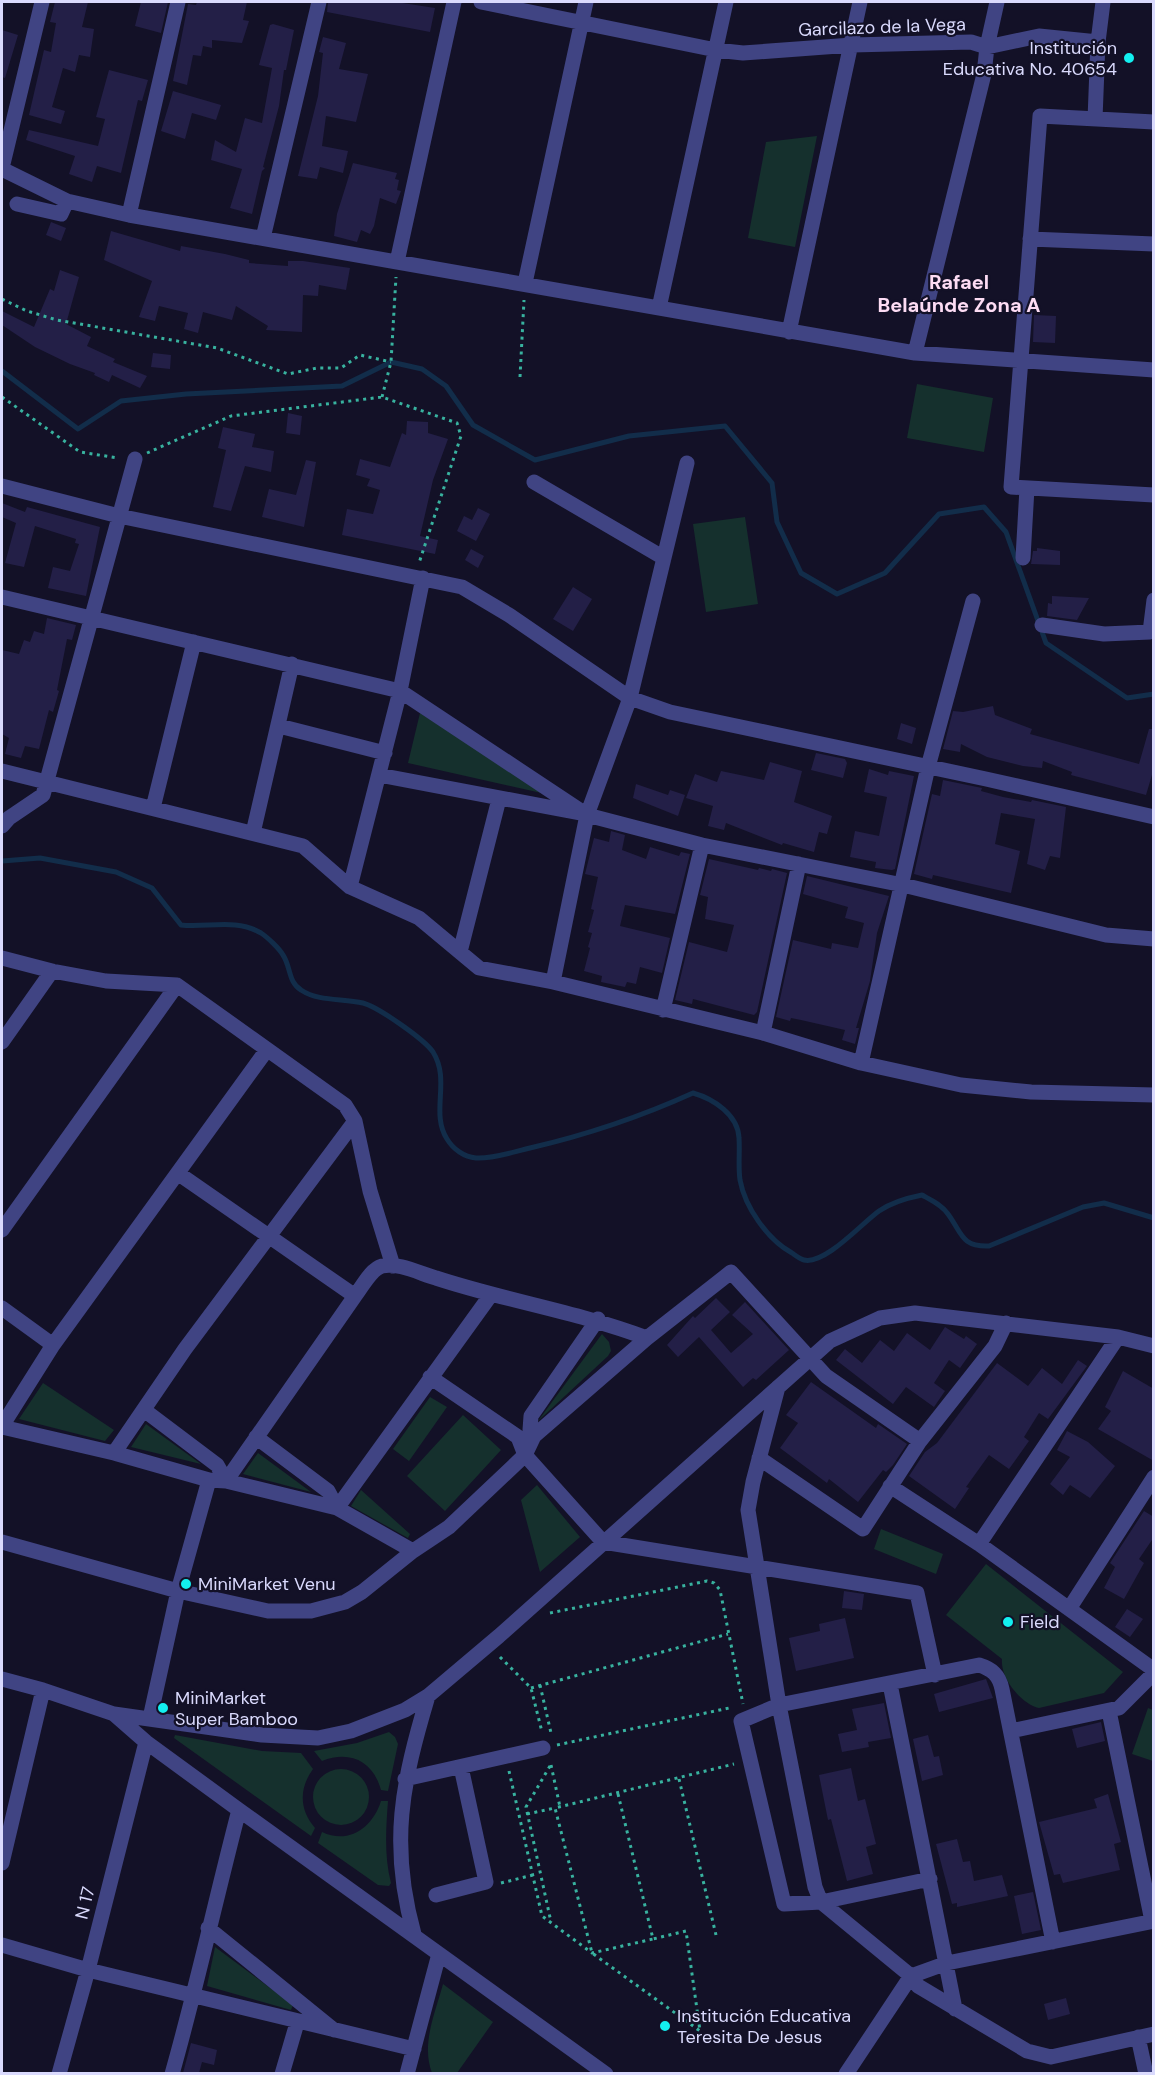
<svg xmlns="http://www.w3.org/2000/svg" width="1155" height="2075" viewBox="0 0 1155 2075" font-family="'DM Sans',sans-serif">
<style>
.green{fill:#15302d}
.lines{fill:none;stroke-linecap:round;stroke-linejoin:round}
.stream{stroke:#122d4a;stroke-width:5}
.building{fill:#231f47}
.path{stroke:#38b29f;stroke-width:3;stroke-dasharray:3 4.5;stroke-linecap:butt}
.minor{stroke:#404483;stroke-width:15}
.poi-dot{fill:#13eff0;stroke:#131127;stroke-width:2}
.labels{text-anchor:middle;stroke-width:4.5;stroke-linejoin:round;paint-order:stroke}
.street-label{font-size:18px;fill:#dadafd;stroke:#131127}
.poi-label{font-size:18px;fill:#dadafd;stroke:#131127;text-anchor:start}
.neighbourhood-label{font-size:20px;font-weight:bold;fill:#fddcf4;stroke:#131127}
</style>
<rect width="100%" height="100%" fill="#131127"/>
<path class="green" d="M817,136L795,247L748,238L766,142Z
M917,384L993,398L984,452L907,438Z
M745,517L758,604L706,612L693,524Z
M420,713L546,794L408,763Z
M602,1334L609,1342L611,1351L608,1356L538,1421Z
M43,1383L114,1430L105,1441L19,1419Z
M430,1397L447,1407L409,1461L393,1449Z
M463,1415L501,1450L445,1511L407,1476Z
M146,1424L201,1464L131,1447Z
M258,1453L311,1492L243,1474Z
M537,1485L580,1537L540,1572L521,1500Z
M361,1490L410,1534L408,1538L351,1506Z
M881,1529L943,1554L936,1574L874,1549Z
M986,1564L1123,1672L1104,1693L1039,1708C1021,1704 1000,1678 1002,1659L946,1615Z
M1148,1708L1153,1710V1761L1132,1754Z
M389,1732L395,1737L398,1744L388,1791L381,1790C373,1761 350,1750 322,1761L314,1751L357,1743Z
M175,1735L262,1751L301,1753L313,1769C299,1788 299,1810 315,1828L311,1836L174,1738Z
M313 1797a28 28 0 1 1 56 0a28 28 0 1 1-56 0Z
M381,1801H388C386,1828 384,1856 391,1883L389,1886L378,1885L318,1843L322,1832C349,1845 373,1827 381,1801Z
M215,1947L293,2005L291,2010L207,1986Z
M443,1984L493,2022L457,2073H432C421,2044 435,2014 443,1984Z"/>
<g class="lines">
<path class="stream" d="M2,371L78,429L121,401L186,394L342,386L391,362L422,369L446,386L473,425L535,460L629,436L725,426L772,483L777,522L801,573L837,594L885,573L939,514L984,507L1006,532L1046,643L1127,698L1154,694
M2,861L40,858L116,872L152,888L181,925C207,928 236,918 261,933C267,937 279,948 283,955C291,967 288,982 301,990C319,1002 343,998 363,1003C378,1007 424,1039 433,1052C451,1081 430,1112 447,1139C453,1149 464,1157 476,1158C493,1159 513,1152 530,1148C586,1135 640,1117 693,1093C714,1099 738,1115 739,1138C740,1152 738,1166 740,1180C745,1207 767,1239 792,1253C795,1255 800,1259 804,1260C825,1265 862,1223 879,1211C892,1202 907,1198 922,1195C931,1200 942,1205 948,1214C962,1233 961,1247 989,1246L1083,1207L1104,1203L1154,1218"/>
</g>
<path class="building" d="M55,2H88L82,27L94,29L90,57L79,55L75,72L63,68L52,107L65,111L61,124L29,115L44,50L51,52L56,23L50,22Z
M141,2H168L161,33L135,26Z
M197,2H247L243,20L249,21L242,43L212,40V48L203,46L201,56L193,55L187,85L173,81L188,4L196,5Z
M328,2H396L435,8L430,32L327,12Z
M273,24L294,30L286,70H284L279,106L263,167L265,168L262,171L252,214L230,208L242,169L211,160L215,140L236,152L245,118L262,123L272,68L259,65L270,25Z
M2,30L18,35L5,78L2,77Z
M323,37L346,43L339,69L368,74L356,122L326,116L322,146L348,151L343,173L320,167L317,179L298,176L318,96L323,53L319,52Z
M109,70L148,80L142,101L138,100L121,173L97,166L92,182L69,174L75,156L26,140L29,130L98,146L105,119L96,117Z
M173,91L221,105L216,120L192,113L185,139L161,131Z
M353,163L397,173L395,179L399,180L397,190L401,191L396,204L380,198L374,226L370,234L361,230L357,242L334,236L337,214Z
M51,222L66,228L61,241L46,235Z
M111,231L180,251L181,246L225,254L249,260V263L288,266V261H303L350,268L346,290L319,285L318,296L303,295L302,332L266,330L268,326L236,306L232,320L203,312L198,333L184,329L188,313L159,306L155,321L139,317L152,281L104,260Z
M60,270L79,277L66,324L91,337L87,346L115,359L113,362L147,376L140,388L112,375L109,382L94,375L95,373L70,364L35,347L2,325V311L34,327L50,289L54,291Z
M1034,315L1056,316L1055,343L1033,342Z
M153,353L171,355L170,369L151,367Z
M288,413L302,416L300,435L286,433Z
M407,421L428,422V433L448,439L433,480L420,536L438,540L435,554L342,535L347,509L373,514L380,490L367,486L370,479L356,475L360,459L390,467L402,433L406,435Z
M223,427L255,434L252,447L274,451L271,472L245,466L231,511L213,507L226,450L218,448Z
M306,460L316,462L304,527L262,517L269,489L296,495Z
M2,503L25,512L27,507L100,527L86,596L48,588L53,567L70,571L79,544L75,543L76,539L35,526L24,567L5,563L16,523L2,517Z
M478,508L490,514L476,541L457,531L464,516L472,520Z
M1037,548L1060,551V565L1031,564L1033,551H1037Z
M471,549L484,556L478,568L465,560Z
M573,587L592,599L573,631L553,619Z
M1052,596L1089,598L1077,620L1047,616L1048,603L1052,604Z
M47,618L76,625L72,640L67,639L57,690L59,691L53,712L49,710L39,749L25,746L21,758L5,754L9,738L2,734V650L19,654L24,640L30,642L34,631L44,634Z
M993,706L995,715L1032,729L1030,734L1139,764L1149,729H1154V768L1146,795L1071,775L1072,772L1043,761L1042,768L1023,766L987,757L961,744L960,752L943,749L953,711L963,712Z
M901,723L916,728L912,744L897,739Z
M816,753L845,759L847,763L843,778L811,770Z
M770,762L802,771L794,802L832,816L827,834L819,832L814,852L783,843L782,845L726,823L724,830L708,826L713,806L686,798L695,774L717,782L721,771L764,780Z
M869,769L888,775L889,771L914,776L895,869L892,870L875,868L876,862L850,857L855,831L879,836L887,797L864,792Z
M943,780L982,788L981,791L1003,797L1031,802L1032,800L1066,807L1060,858L1050,856L1045,870L1027,864L1035,819L1001,813L995,844L1020,851L1011,893L933,875L932,879L914,874L932,794L940,796Z
M636,784L668,795L670,790L685,795L678,816L633,798Z
M611,831L625,835L622,850L646,859L650,847L679,856L681,852L690,854L675,914L625,905L620,926L670,938L662,973L640,967L636,984L627,982L625,987L601,982L602,976L584,971L590,948L588,947L592,933L588,932L594,910L591,909L598,877L585,874L594,838L609,842Z
M709,859L758,870L759,868L771,871L772,869L787,873L757,1012L754,1015L693,999L692,1004L675,1000L689,942L727,952L734,925L705,919L708,897L700,895Z
M807,876L889,896L877,933L870,981L856,1028H859L855,1044L842,1040L845,1030L801,1020L791,1018L790,1021L776,1017L793,940L831,949L832,943L858,948L864,923L845,918L848,907L803,894Z
M716,1298L730,1312L711,1330L731,1353L753,1334L732,1315L745,1302L789,1350L756,1380L753,1378L743,1387L699,1337L678,1357L667,1345L693,1316L695,1318Z
M945,1327L964,1339L966,1336L977,1344L960,1368L949,1360L934,1383L945,1391L934,1407L906,1387L893,1404L836,1360L845,1349L862,1363L880,1340L894,1351L907,1333L930,1350Z
M1078,1360L1087,1366L1048,1419L1039,1413L1024,1437L1029,1441L1009,1469L989,1455L966,1487L969,1488L955,1509L909,1476L925,1452L937,1443L997,1363L1028,1386L1042,1368L1062,1384Z
M1123,1371L1154,1389V1461L1098,1429L1111,1411L1105,1407Z
M811,1382L876,1428L878,1424L907,1444L893,1465L886,1472L883,1470L858,1502L829,1479L827,1483L780,1448L798,1423L786,1415Z
M1067,1431L1088,1442L1115,1466L1090,1498L1070,1485L1063,1495L1050,1484L1070,1457L1057,1450Z
M1144,1511L1154,1517V1537L1139,1559L1144,1563L1124,1599L1104,1588L1115,1567L1110,1563Z
M844,1591L864,1594L862,1610L842,1608Z
M1127,1609L1143,1619L1130,1637L1115,1627Z
M845,1618L854,1658L796,1671L789,1638L820,1631L819,1624Z
M986,1679L993,1698L939,1712L934,1694Z
M884,1703L891,1738L868,1742L869,1747L842,1752L838,1734L857,1730L852,1709Z
M1101,1722L1105,1741L1077,1748L1072,1729Z
M928,1735L934,1757L939,1756L943,1775L922,1781L913,1739Z
M851,1768L858,1801L865,1799L876,1844L866,1847L873,1874L847,1881L831,1819L828,1820L819,1775Z
M1108,1794L1121,1842L1114,1844L1120,1870L1063,1883L1060,1874L1054,1875L1039,1822L1097,1808L1094,1799Z
M957,1839L963,1862L970,1861L974,1881L1002,1875L1008,1896L957,1907V1903L952,1904L936,1844Z
M1033,1892L1041,1930L1022,1934L1014,1896Z
M1066,1998L1070,2014L1048,2020L1044,2004Z
M191,2043L217,2050L214,2065L202,2062L199,2073H183Z"/>
<g class="lines">
<path class="path" d="M2,299L27,311L57,320L217,348L288,374L317,368H341L360,355L391,362
M520,377L524,300
M2,397L80,452L118,458
M382,397L391,362L396,277
M147,453L231,416L382,397L457,423L461,436L419,563
M550,1613L707,1581L714,1583L720,1590L743,1704
M500,1657L531,1688L542,1732
M540,1685L551,1733
M531,1688L728,1634
M557,1745L729,1708
M551,1765L560,1807
M550,1766L526,1807L551,1922
M509,1771L542,1916L592,1953L653,1939
M679,1779L716,1935
M618,1794L653,1939L686,1931L700,2031L592,1953L555,1808L734,1764
M527,1814L555,1808
M501,1883L533,1875"/>
<path class="minor" d="M481,2L716,50L743,53L852,45L971,42L987,47L1039,36L1098,42
M1095,119L1098,42L1103,2
M1154,122L1040,116L1011,487L1154,495
M2,168L42,2
M2,169L67,201L129,215L915,353L1154,370
M17,204L61,214L67,201
M129,215L178,2
M263,238L319,2
M1030,239L1154,244
M397,262L454,2
M525,283L586,2
M659,308L726,2
M789,332L860,2
M915,353L984,74L987,47L997,2
M534,482L664,558
M2,486L119,516L462,587L509,615L630,698L670,712L986,779L1154,817
M1023,558L1027,488
M2,597L400,691L587,815L702,845L903,885L1106,935L1154,939
M1042,625L1104,634L1150,632L1154,600
M279,726L385,753
M2,771L303,846L350,887L419,918L479,968L553,982L763,1033L861,1063L961,1085L1031,1092L1154,1095
M379,775L580,813
M153,808L194,642
M2,826L9,818L43,795L135,459
M253,833L292,664
M350,887L400,691L423,578
M460,952L499,799
M2,958L52,971L106,981L177,985L345,1105L355,1121L370,1191L393,1266
M553,982L587,815L630,698L687,463
M663,1010L702,845
M763,1033L799,864
M2,1042L52,971
M861,1063L928,767L973,601
M179,1174L355,1296
M2,1230L177,985
M2,1308L53,1345
M430,1377L518,1437L525,1455L603,1542L917,1593L935,1675
M778,1387L753,1482L748,1510L779,1705L815,1887L821,1902L911,1976L918,1986L1027,2051L1051,2057L1154,2034
M144,1410L217,1465L226,1481L355,1296C362,1287 371,1269 382,1266C398,1262 421,1274 436,1278C506,1301 578,1312 647,1338
M2,1426L53,1345L266,1051
M2,1427L114,1453L209,1480L226,1481L337,1508L413,1551
M534,1436L530,1430L531,1416L598,1319
M256,1437L328,1491L337,1508L490,1296
M114,1453L185,1349L355,1121
M759,1458L863,1529L920,1441L995,1346L1006,1323
M890,1486L979,1544L1154,1670
M2,1542L178,1591L268,1611H311L345,1602L362,1592L413,1551L449,1527L525,1455L534,1436L647,1338L731,1272L826,1376L920,1441
M979,1544L1118,1337
M1069,1609L1154,1477
M2,1679L43,1690L114,1714L146,1742L239,1810L606,2074
M890,1684L955,2009
M1109,1711L1152,1921
M114,1714L262,1735L318,1738L351,1731L405,1710L428,1696L499,1636L830,1341L880,1318L915,1313L1118,1337L1154,1346
M150,1718L178,1591L209,1480
M1011,1731L1119,1708L1154,1673
M405,1779L543,1748
M2,1863L43,1690
M930,1879L821,1902L784,1904L741,1721L779,1705L979,1665C992,1669 999,1675 1002,1689L1053,1942
M436,1895L486,1882L461,1767
M208,1928L334,2030
M414,1934C389,1844 402,1783 428,1696
M2,1945L88,1970L414,2049
M1138,2037L1146,2074
M59,2074L88,1970L146,1742
M172,2074C197,1986 216,1898 239,1810
M282,2074L297,2023
M407,2074L439,1954
M846,2074L911,1976L947,1963L1154,1921"/>
</g>
<g class="poi-dot">
<circle cx="1129" cy="58" r="6"/>
<circle cx="186" cy="1584" r="6"/>
<circle cx="1008" cy="1622" r="6"/>
<circle cx="163" cy="1708" r="6"/>
<circle cx="665" cy="2026" r="6"/>
</g>
<g class="labels">
<g class="street-label">
<text transform="translate(882 27) rotate(-2)" y="6">Garcilazo de la Vega</text>
<text transform="translate(85 1903) rotate(-76)" y="6">N 17</text>
</g>
<g class="poi-label">
<text x="1117" y="54" text-anchor="end">Institución<tspan x="1117" dy="21">Educativa No. 40654</tspan></text>
<text x="198" y="1590">MiniMarket Venu</text>
<text x="1020" y="1628">Field</text>
<text x="175" y="1704">MiniMarket<tspan x="175" dy="21">Super Bamboo</tspan></text>
<text x="677" y="2022">Institución Educativa<tspan x="677" dy="21">Teresita De Jesus</tspan></text>
</g>
<g class="neighbourhood-label">
<text x="959" y="289">Rafael<tspan x="959" dy="23">Belaúnde Zona A</tspan></text>
</g>
</g>
<rect width="1155" height="2075" fill="none" stroke="#dadafd" stroke-width="6"/>
</svg>
